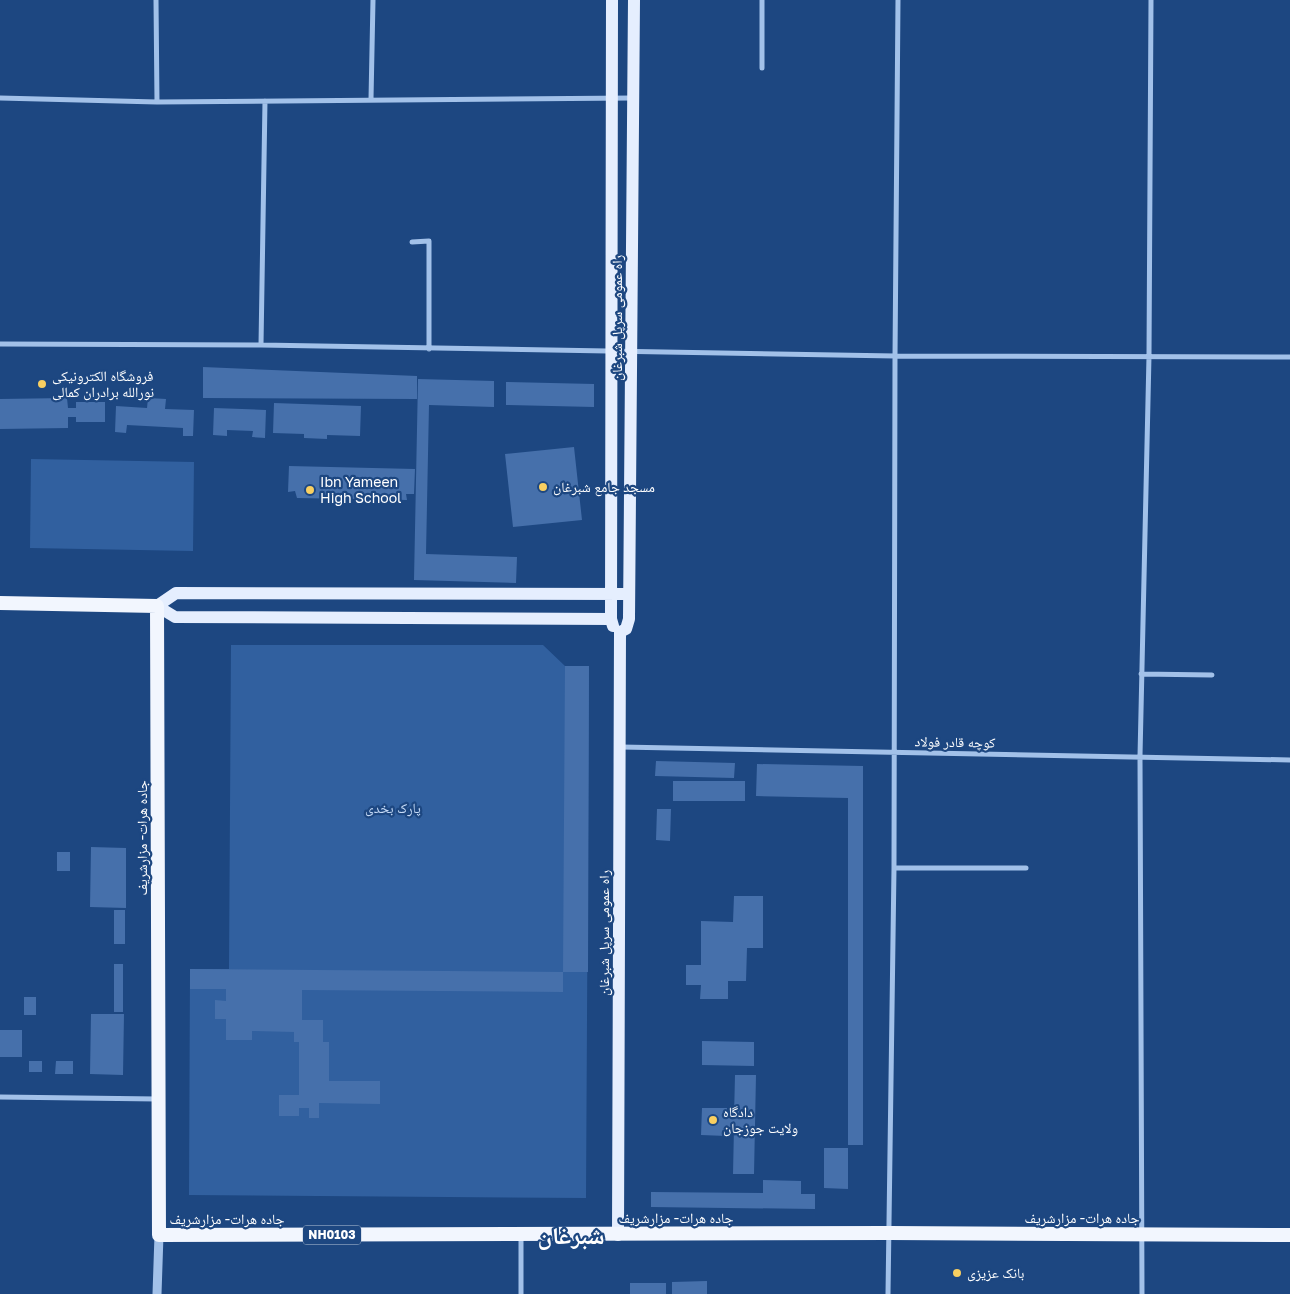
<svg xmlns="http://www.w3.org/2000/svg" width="1290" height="1294" viewBox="0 0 1290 1294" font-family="'Golos Text','Noto Naskh Arabic',sans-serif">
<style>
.green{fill:#31609f}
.building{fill:#4670ab}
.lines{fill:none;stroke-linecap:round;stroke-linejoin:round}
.minor{stroke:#a2c1e9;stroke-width:5}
.tertiary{stroke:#a2c1e9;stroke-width:9}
.primary{stroke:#e5eefe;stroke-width:12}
.trunk{stroke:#f2f6fe;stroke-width:14}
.poi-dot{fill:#f8cf61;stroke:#1d4781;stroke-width:2}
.labels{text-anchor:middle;stroke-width:4.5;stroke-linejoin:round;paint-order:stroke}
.shield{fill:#1d4781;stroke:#bbc8d9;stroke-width:1}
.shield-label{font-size:12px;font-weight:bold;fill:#fff}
.street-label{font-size:14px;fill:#fff;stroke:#1d4781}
.poi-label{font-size:14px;fill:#fff;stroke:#1d4781;text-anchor:start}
.park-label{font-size:14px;fill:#c6dbf7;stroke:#1d4781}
.town-label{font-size:24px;font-weight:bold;fill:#fff;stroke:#1d4781}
</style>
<rect width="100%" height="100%" fill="#1d4781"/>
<path class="green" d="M31,459L194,462L193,551L30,548Z
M231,645H543L565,666H589L586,1198L189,1195L190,969H229Z"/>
<path class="building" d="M203,367L417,376V399L203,398Z
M418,379L494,381V407L429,405L426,554L517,557L516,583L414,580Z
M506,382L594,384V407L506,405Z
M67,398L68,408H76V402H105V422H76V417H68V428L0,429V399Z
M148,398L166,399L165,409L194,410L193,436H183V428L127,425L126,433L115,432L116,406L147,408Z
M274,403L361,406L360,436L327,435V439L304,438V434L273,433Z
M214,408L266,410L265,438L252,437L253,431L227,430V436L213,435Z
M574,447L582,520L513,527L505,454Z
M289,466L415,469L414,494H406L407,500L297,498L295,491L288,492Z
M565,666H589L588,972H563Z
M656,761L735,763L734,778L655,776Z
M757,764L863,766V1145H848V798L756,796Z
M673,781H745V801H673Z
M657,809H671L670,841L656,840Z
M91,847L126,848V908L90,907Z
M57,852H70V871H57Z
M734,896H763V948H747L746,981H728V999H700L701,985H686V965H701V921L733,922Z
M114,910H125V944H114Z
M114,964H123V1012H114Z
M190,969L563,972V992L302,990V1020H323V1042H329V1081H380V1104L319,1103V1118H309V1108H299V1116H279V1095H299V1042H294V1032L252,1031V1040H226V1019H215V1000L226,1001V989H190Z
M24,997H36V1015H24Z
M91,1014H124L123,1075L90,1074Z
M0,1030H22V1057H0Z
M702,1041L754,1042V1066L702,1065Z
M29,1061H42V1072H29Z
M56,1061H73V1074H55Z
M735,1075H756L754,1174H733L734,1127H726V1136L701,1135L702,1108H727L726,1117H734Z
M824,1148H848V1189L824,1188Z
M763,1180L801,1181V1194H815V1209L651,1207V1192L763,1193Z
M707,1281V1294H672V1282Z
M630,1283H666V1294H630Z"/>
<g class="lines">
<path class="minor" d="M156,0L157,102
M762,0V68
M0,98L157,102L632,98
M371,99L373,0
M412,242L429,241V349
M0,344L261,345L895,356L1290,357
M261,345L265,101
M1141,674L1212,675
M621,747L1290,760
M894,868H1026
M0,1097L157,1099
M521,1294V1235
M888,1294L894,868L895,356L898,0
M1142,1294L1140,756L1149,356L1151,0"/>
<path class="tertiary" d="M157,1294L159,1235"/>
<path class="primary" d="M612,0L611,619L613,626
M611,619L175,617L157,606L176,593L629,594
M620,632L626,629L629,619L634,0
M618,1235L620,632"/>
<path class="trunk" d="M0,603L157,606L159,1235L889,1233L1290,1235"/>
</g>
<g class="poi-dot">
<circle cx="42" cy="384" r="5"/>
<circle cx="543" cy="487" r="5"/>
<circle cx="310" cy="490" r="5"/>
<circle cx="713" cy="1120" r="5"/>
<circle cx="957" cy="1273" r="5"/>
</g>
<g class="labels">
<rect class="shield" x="303" y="1225.5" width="58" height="19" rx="4"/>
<g class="shield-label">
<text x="332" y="1239">NH0103</text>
</g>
<g class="street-label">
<text transform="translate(617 318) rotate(-90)" y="5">راه عمومی سرپل شبرغان</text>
<text transform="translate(955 742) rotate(1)" y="5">کوچه قادر فولاد</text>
<text transform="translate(142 838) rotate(-90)" y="5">جاده هرات- مزارشریف</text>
<text transform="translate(604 933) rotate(-90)" y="5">راه عمومی سرپل شبرغان</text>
<text x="676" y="1223">جاده هرات- مزارشریف</text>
<text x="1082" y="1223">جاده هرات- مزارشریف</text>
<text x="227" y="1224">جاده هرات- مزارشریف</text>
</g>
<g class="poi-label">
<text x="52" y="381">فروشگاه الکترونیکی<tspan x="52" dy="16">نورالله برادران کمالی</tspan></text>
<text x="320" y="487">Ibn Yameen<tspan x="320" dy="16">High School</tspan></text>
<text x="553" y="492">مسجد جامع شبرغان</text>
<text x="723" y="1117">دادگاه<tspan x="723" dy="16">ولایت جوزجان</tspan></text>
<text x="967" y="1278">بانک عزیزی</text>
</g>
<g class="park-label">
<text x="393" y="813">پارک بخدی</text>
</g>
<g class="town-label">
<text x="571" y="1244">شبرغان</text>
</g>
</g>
</svg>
